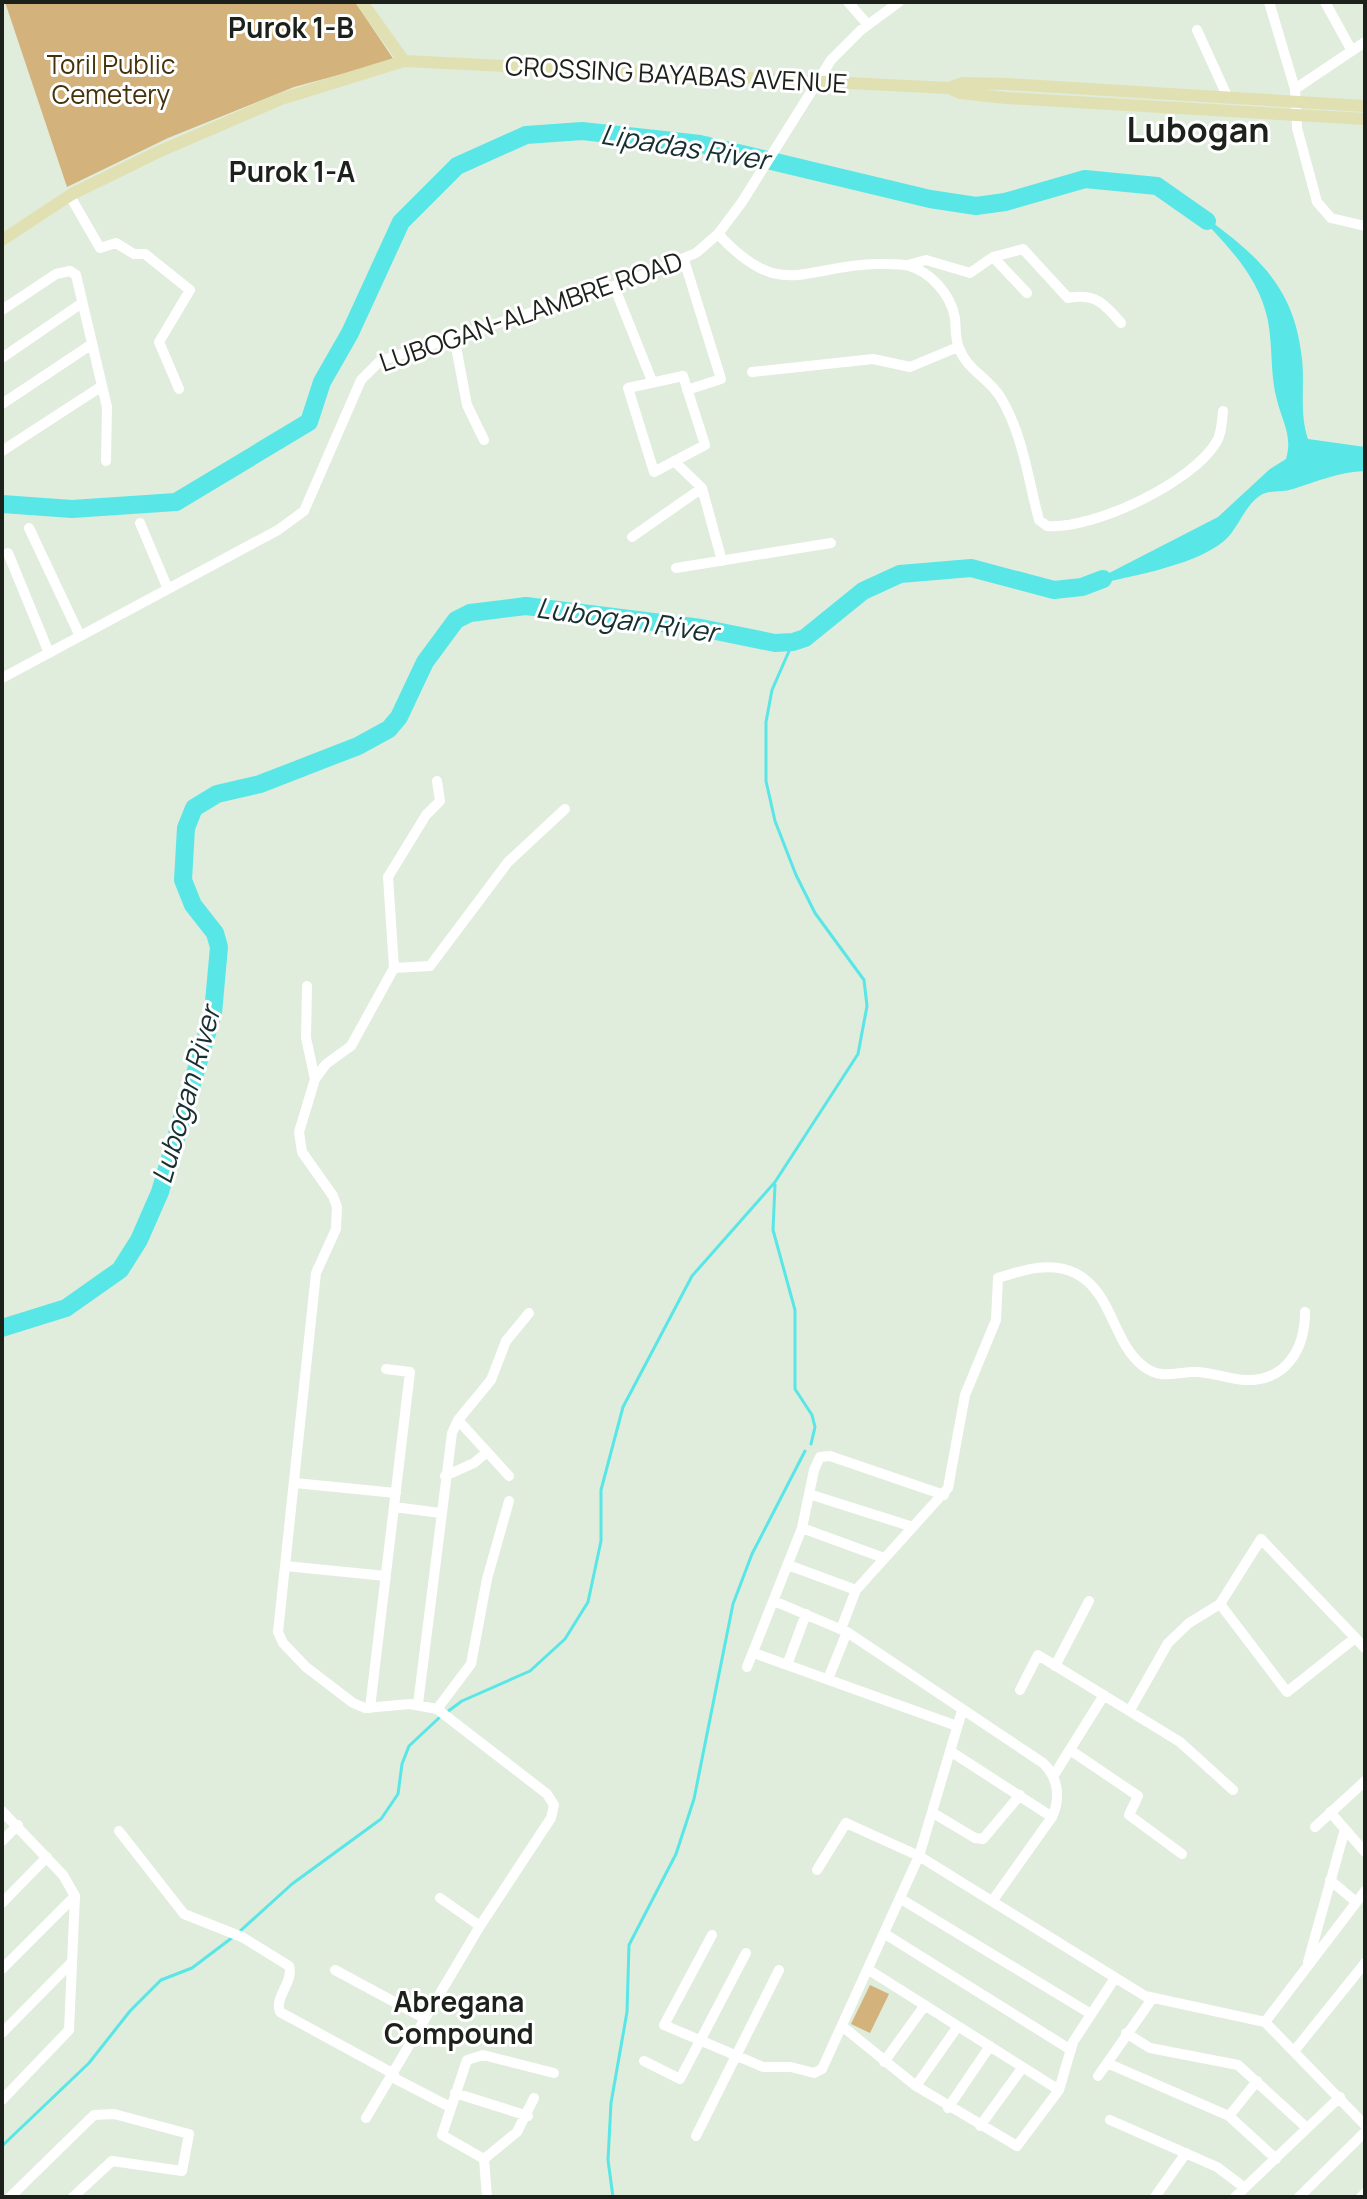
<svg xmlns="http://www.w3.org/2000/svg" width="1367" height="2199" viewBox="0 0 1367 2199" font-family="Manrope,sans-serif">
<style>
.green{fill:#d3b27b}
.water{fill:#58e6e6}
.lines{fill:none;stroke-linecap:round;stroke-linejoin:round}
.stream{stroke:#58e6e6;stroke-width:3}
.river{stroke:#58e6e6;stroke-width:18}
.minor{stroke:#fff;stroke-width:10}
.major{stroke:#e0e0b2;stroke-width:12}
.labels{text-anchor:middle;stroke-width:6;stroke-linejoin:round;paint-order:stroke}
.park-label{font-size:26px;fill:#45310a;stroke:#fff}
.street-label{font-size:26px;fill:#1d211b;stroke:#fff}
.neighbourhood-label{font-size:28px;font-weight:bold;fill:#1d211b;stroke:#fff}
.water-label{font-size:28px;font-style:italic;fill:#172f2f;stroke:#fff}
.district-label{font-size:34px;font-weight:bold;fill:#1d211b;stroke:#fff}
</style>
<rect width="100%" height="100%" fill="#e0ecdc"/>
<path class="green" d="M5,2H355L394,60L294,87L168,138L67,187Z
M870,1985L889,1994L870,2033L851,2024Z"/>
<path class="water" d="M1190,206C1250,250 1294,280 1302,359C1305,387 1299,412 1308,439L1365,447V471C1339,472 1318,481 1293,489C1281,493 1268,489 1258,497C1243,509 1238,529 1224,541C1193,567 1122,578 1082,587L1218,517L1270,469L1286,459C1293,436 1282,421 1277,400C1270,375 1273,347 1268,321C1258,272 1222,241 1190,206Z"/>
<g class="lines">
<path class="stream" d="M775,1185L773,1230L795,1310V1389L812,1415L815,1427L811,1444
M447,1712L462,1701L530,1671L565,1639L588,1602L601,1541V1490L623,1407L692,1276L775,1182L858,1054L867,1006L864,980L815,913L796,875L775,821L766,781V722L772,690L793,642
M239,1932L292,1884L381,1819L398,1794L402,1764L409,1746L440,1717
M2,2146L89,2063L130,2011L161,1980L192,1968L233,1937
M613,2197L608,2160L611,2103L627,2012L629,1945L676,1854L694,1799L733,1604L752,1554L805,1451"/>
<path class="river" d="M2,504L72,509L176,502L309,422L322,382L350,333L401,222L457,166L526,135L582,131L700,144L930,199L976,206L1005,202L1085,179L1157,186L1207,221
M2,1328L66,1308L120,1270L139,1240L160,1192L213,1013L219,947L215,933L193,905L183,880L186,828L194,808L217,794L260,784L358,746L389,729L399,717L425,662L456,620L470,613L526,606L701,628L775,643L793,642L805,638L863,591L900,574L971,568L1054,590L1082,587L1103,579"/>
<path class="minor" d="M848,2L868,25
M1269,2L1295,89L1297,128L1317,202L1331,218L1365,226
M1325,2L1352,51
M1197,30L1228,98
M1295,89L1365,42
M70,196L100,248L116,243L134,254H145L190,290L159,342L179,389
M718,234C782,303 803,265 878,264C888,264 899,263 909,266C931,272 951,295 955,318C956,328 955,339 959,348C967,370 990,379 1001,398C1023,435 1028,479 1039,520L1047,526C1093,530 1194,482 1217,441C1222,432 1222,421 1223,411
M993,257L1023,249L1068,298C1095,293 1104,303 1121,323
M684,260L721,379L687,390
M908,265L926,260L970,273L993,257L1027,293
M614,286L652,381
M2,310L56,274L70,271L76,275L107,407L106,461
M454,336L467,405L484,440
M2,358L82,303
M752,372L873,359L910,367L958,347
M683,376L705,445L654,472L628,388Z
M2,404L92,344
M2,451L102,386
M674,461L702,488L722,561
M140,523L168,589
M29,528L80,636
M632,537L702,488
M8,553L49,653
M676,568L831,543
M2,678L278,530L304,511L361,380L380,361L626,282L696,253L718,234L742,202L831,60L861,30L899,2
M394,968L430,966L508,862L565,809
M307,986L306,1038L315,1079
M458,1420L509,1476
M445,1476L474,1463L487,1452
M295,1483L396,1493
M812,1495L913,1527
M394,1507L441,1513
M802,1528L884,1558
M788,1565L856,1590
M285,1566L386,1576
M774,1601L847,1632L1043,1763C1058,1777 1061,1798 1052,1817L993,1900
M1220,1604L1287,1692L1355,1638
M841,1629L856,1590L948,1488L965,1395L996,1320L998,1278C1023,1270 1050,1261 1075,1273C1113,1292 1112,1342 1143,1366C1161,1380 1175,1372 1195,1372C1212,1372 1228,1379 1244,1380C1286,1382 1305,1349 1305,1312
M754,1653L957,1726
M787,1665L806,1614
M1055,1666L1089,1601
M747,1667L802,1528L814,1470L820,1457L830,1456L944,1495
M828,1679L847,1632
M1020,1690L1038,1655L1180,1742L1233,1790
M418,1704L452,1433L458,1420L491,1380L506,1341L529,1313
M370,1708L410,1372L386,1369
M437,1709L471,1664L487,1579L509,1501
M1130,1710L1168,1643L1189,1623L1220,1604L1261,1539L1365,1648
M1070,1750L1138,1796L1129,1815L1182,1854
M950,1751L1052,1817
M1054,1775L1104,1695
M2,1811L63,1875L75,1896L69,2030L2,2100
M1330,1812L1365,1852
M933,1813L975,1838L983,1839L1020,1795
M1315,1827L1365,1781
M119,1831L184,1914L242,1937L289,1966C294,1982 274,1997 280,2012L394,2074
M2,1841L18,1825
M817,1870L846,1823L919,1856L1145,1996L1265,2022L1365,2125
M1330,1880L1356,1902
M440,1898L480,1926
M901,1899L1091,2014
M2,1903L47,1857
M885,1934L1071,2050
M712,1935L664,2025L763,2067H791L814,2073L822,2069L919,1856L962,1711
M1308,1962L1345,1829
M2,1969L75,1896
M335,1970L424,2018
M869,1970L1059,2090
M1265,2022L1365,1891
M842,2026L916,2086L1017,2146L1059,2090L1073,2042L1115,1978
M2,2033L70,1964
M1126,2033L1150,2048L1238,2065L1307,2128
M1295,2050L1365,1963
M644,2061L680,2079L746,1953
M884,2062L925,2005
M1107,2063L1229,2116L1276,2159
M1098,2076L1152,1999
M392,2077L450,2107
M916,2086L958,2026
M455,2093L528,2116
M948,2108L990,2046
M1229,2116L1257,2081
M366,2118L480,1926L551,1818L554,1805L547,1794L437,1709L410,1704L365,1708L353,1703L306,1667L283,1643L278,1632L316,1273L336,1229L337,1207L333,1196L302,1152L299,1132L315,1079L326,1064L351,1046L394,968L388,877L426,815L440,801L437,781
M1110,2120L1217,2167L1245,2188
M980,2126L1023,2067
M696,2136L779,1970
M484,2159L442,2135L467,2060L483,2055L554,2073
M484,2159L517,2132L534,2098
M484,2159L487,2197
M10,2197L94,2115L114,2114L189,2134L182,2171L112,2161L73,2197
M1155,2197L1186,2153
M1235,2197L1340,2097
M1299,2197L1365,2132
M1361,2197L1365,2193"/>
<path class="major" d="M362,2L404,61
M949,88L960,93L1006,98L1365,119
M2,240L72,194L158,152L281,99L404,61L949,88L962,83L1007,84L1365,106"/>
</g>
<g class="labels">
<g class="park-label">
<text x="111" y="74">Toril Public<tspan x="111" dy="30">Cemetery</tspan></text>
</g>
<g class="street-label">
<text transform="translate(676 75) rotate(3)" y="9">CROSSING BAYABAS AVENUE</text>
<text transform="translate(531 312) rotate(-19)" y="9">LUBOGAN-ALAMBRE ROAD</text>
</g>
<g class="neighbourhood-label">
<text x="291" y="38">Purok 1-B</text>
<text x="292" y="182">Purok 1-A</text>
<text x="459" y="2012">Abregana<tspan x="459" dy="32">Compound</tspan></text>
</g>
<g class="water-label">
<text transform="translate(685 147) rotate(9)" y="10">Lipadas River</text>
<text transform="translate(627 620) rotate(8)" y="10">Lubogan River</text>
<text transform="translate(186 1095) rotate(-74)" y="10">Lubogan River</text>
</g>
<g class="district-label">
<text x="1198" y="142">Lubogan</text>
</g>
</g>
<rect width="1367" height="2199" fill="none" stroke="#1d211b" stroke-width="8"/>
</svg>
